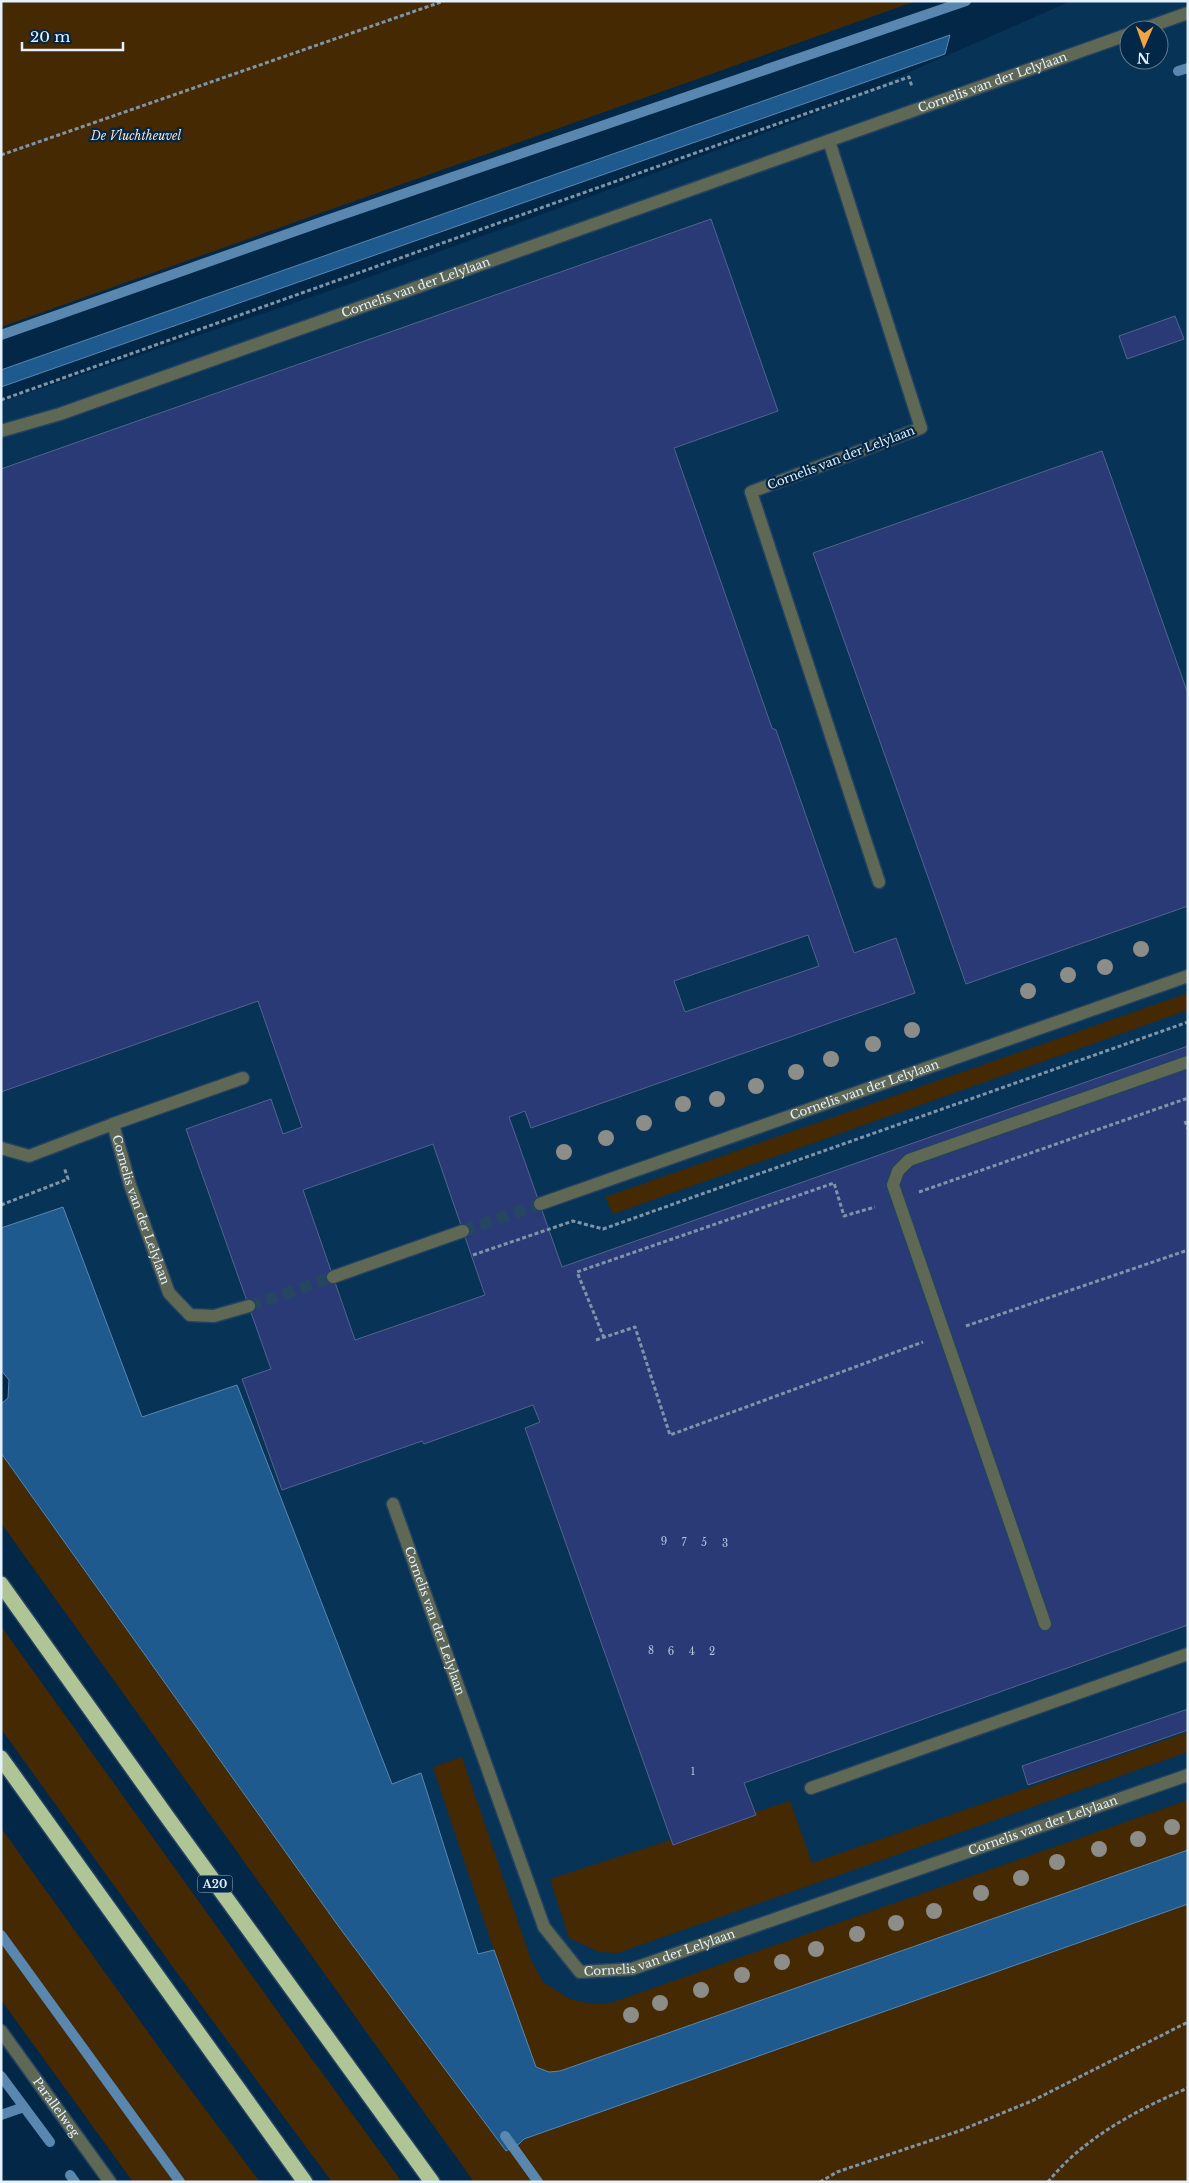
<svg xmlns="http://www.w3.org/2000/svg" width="1189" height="2183" viewBox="0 0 1189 2183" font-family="'Libre Baskerville',serif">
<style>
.built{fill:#073356;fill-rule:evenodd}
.green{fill:#452903}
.water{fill:#1e5a8e;stroke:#5a87af}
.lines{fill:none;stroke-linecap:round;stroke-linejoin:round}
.stream{stroke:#5a87af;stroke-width:10}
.building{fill:#293a76;stroke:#54638c;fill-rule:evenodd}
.minor-tunnel{stroke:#254561;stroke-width:12;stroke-dasharray:12 6;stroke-linecap:butt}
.service-casing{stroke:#234360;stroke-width:15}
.minor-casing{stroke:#234360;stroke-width:15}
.motorway-casing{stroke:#234360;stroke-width:18}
.path{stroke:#7e95a9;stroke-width:3;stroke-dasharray:4 2.5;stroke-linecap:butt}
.service{stroke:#5f6855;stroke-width:12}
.minor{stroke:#5f6855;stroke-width:12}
.motorway{stroke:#afc596;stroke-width:15}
.tree{fill:#8c8c88}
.labels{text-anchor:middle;stroke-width:4.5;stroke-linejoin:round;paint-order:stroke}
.number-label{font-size:10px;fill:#b6c3db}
.shield{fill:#032746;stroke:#a1b4c6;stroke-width:1}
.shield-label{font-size:11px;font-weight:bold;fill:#e5f1fd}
.street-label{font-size:12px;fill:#e5f1fd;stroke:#032746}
.park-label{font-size:12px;font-style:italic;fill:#fcdebe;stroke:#032746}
</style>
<rect width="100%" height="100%" fill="#032746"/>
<path class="built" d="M1071,1H1188V1850L560,2071L1,1349V402L350,284L800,120ZM1129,30H1159V60H1129Z"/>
<path class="green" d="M1,1H916L1,327Z
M1188,993V1010L613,1214L605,1197Z
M1,1454L339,1927L506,2151L519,2144L524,2139L1188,1904V2182H474L1,1523Z
M1,1626L301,2044L402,2182H332L175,1970L1,1729Z
M1188,1732V1752L618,1953L599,1952L569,1938L550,1879L790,1801L812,1863Z
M462,1757L531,1960L543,1982L570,1999L592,2004H607L639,1993L1188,1800V1850L560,2071L549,2072L536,2067L532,2058L494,1950L433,1767Z
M1,1828L163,2053L260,2182H133L1,2000Z"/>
<path class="water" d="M950,35L945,54L1,387V370Z
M63,1207L142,1417L237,1385L392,1784L421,1773L478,1954L494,1950L536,2067L549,2072L560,2071L1188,1850V1904L524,2139L519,2144L506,2151L339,1927L1,1453V1404L8,1398L9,1380L1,1370V1228Z"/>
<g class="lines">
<path class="stream" d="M1178,71L1188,68
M1,335L324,221L966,1
M1,1935L180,2182
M1,2076L50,2142
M1,2115L24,2107
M505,2136L538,2182
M70,2175L75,2182"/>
</g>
<path class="building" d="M711,219L778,411L674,448L772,728L776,730L854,953L896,938L915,993L531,1128L525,1111L509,1117L562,1267L1188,1046V1625L744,1783L756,1815L673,1845L525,1428L540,1422L533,1405L424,1444L422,1441L282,1490L242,1379L271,1369L186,1129L271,1099L283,1134L302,1127L258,1001L1,1092V469ZM808,935L819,966L685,1012L674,981ZM433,1144L485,1295L355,1340L303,1190Z
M1175,316L1184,339L1127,359L1119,336Z
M1102,451L1188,694V906L966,984L813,553Z
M1188,1709V1730L1028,1785L1022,1766Z"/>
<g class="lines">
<path class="minor-tunnel" d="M463,1231L540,1204
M249,1306L333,1277"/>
<defs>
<path id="service" d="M1045,1624L893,1185L898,1171L909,1160L1188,1062"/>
<g id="minor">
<path d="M1140,30L1188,13"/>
<path d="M829,141L921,428L751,492L879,882"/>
<path id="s1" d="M1,431L60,414L1129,34"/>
<path d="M113,1124L243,1078"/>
<path id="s2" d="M1,1148L29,1156L113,1124L130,1185L169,1293L190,1315L214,1316L249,1306"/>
<path id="s3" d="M540,1204L1188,976"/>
<path d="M333,1277L463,1231"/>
<path id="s4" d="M393,1504L544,1927L580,1972L632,1969L1188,1775"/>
<path d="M811,1788L1188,1654"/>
<path id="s5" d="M1,2031L110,2182"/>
</g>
<path id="motorway" d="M1,1584L168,1818L432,2182
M1,1758L305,2182"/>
</defs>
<use href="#service" class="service-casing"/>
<use href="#minor" class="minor-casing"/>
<use href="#motorway" class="motorway-casing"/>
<path class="path" d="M1,155L444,1
M1,400L909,77L912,87
M1185,1121L1188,1129
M919,1192L1188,1098
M1,1205L68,1179L64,1167
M473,1255L573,1221L603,1229L1188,1022
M966,1326L1188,1250
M604,1338L577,1272L834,1183L844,1216L875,1207
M596,1340L635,1327L670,1435L923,1342
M820,2182L837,2172L959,2131L1034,2100L1188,2022
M1048,2182C1082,2139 1138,2109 1188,2088"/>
<use href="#service" class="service"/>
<use href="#minor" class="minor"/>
<use href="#motorway" class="motorway"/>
</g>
<g class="tree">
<circle cx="1141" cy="949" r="8"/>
<circle cx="1105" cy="967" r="8"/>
<circle cx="1068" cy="975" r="8"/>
<circle cx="1028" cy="991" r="8"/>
<circle cx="912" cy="1030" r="8"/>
<circle cx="873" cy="1044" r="8"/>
<circle cx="831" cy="1059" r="8"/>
<circle cx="796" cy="1072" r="8"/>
<circle cx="756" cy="1086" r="8"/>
<circle cx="717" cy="1099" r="8"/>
<circle cx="683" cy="1104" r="8"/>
<circle cx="644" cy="1123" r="8"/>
<circle cx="606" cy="1138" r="8"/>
<circle cx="564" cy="1152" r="8"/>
<circle cx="1172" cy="1827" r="8"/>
<circle cx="1138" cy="1839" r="8"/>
<circle cx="1099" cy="1849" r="8"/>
<circle cx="1057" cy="1862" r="8"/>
<circle cx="1021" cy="1878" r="8"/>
<circle cx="981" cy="1893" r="8"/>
<circle cx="934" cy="1911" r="8"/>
<circle cx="896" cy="1923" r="8"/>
<circle cx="857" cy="1934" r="8"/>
<circle cx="816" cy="1949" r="8"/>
<circle cx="782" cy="1962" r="8"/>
<circle cx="742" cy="1975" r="8"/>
<circle cx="701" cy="1990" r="8"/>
<circle cx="660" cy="2003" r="8"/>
<circle cx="631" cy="2015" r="8"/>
</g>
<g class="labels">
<g class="number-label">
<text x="664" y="1545">9</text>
<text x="684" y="1546">7</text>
<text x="704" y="1546">5</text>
<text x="725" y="1547">3</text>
<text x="651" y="1654">8</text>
<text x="671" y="1655">6</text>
<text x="692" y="1655">4</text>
<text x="712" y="1655">2</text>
<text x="693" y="1775">1</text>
</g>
<rect class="shield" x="197.5" y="1875.5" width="35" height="17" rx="4"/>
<g class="shield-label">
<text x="215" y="1888">A20</text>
</g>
<g class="street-label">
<text dy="4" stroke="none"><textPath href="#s1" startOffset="1051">Cornelis van der Lelylaan</textPath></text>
<text dy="4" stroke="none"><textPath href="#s1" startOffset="439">Cornelis van der Lelylaan</textPath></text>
<text transform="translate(841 458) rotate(-21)" y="4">Cornelis van der Lelylaan</text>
<text dy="4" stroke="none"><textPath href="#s3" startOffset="344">Cornelis van der Lelylaan</textPath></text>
<text dy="4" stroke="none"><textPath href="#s2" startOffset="209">Cornelis van der Lelylaan</textPath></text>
<text dy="4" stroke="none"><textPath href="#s4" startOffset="124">Cornelis van der Lelylaan</textPath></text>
<text dy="4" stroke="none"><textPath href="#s4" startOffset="994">Cornelis van der Lelylaan</textPath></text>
<text dy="4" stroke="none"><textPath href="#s4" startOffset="589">Cornelis van der Lelylaan</textPath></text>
<text dy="4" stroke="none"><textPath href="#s5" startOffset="94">Parallelweg</textPath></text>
</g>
<g class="park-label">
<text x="136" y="140">De Vluchtheuvel</text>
</g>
</g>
<rect width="1189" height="2183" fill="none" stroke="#e5f1fd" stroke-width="5"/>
<g transform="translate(1144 45) rotate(182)"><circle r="24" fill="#032746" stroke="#5d788f"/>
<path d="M0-4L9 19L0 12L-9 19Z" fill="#f3a442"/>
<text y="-8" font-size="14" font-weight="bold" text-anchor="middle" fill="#e5f1fd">N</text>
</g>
<path d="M22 42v8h101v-8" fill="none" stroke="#e5f1fd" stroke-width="2.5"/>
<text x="30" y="42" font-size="15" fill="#e5f1fd" stroke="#032746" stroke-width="4" paint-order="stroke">20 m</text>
</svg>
